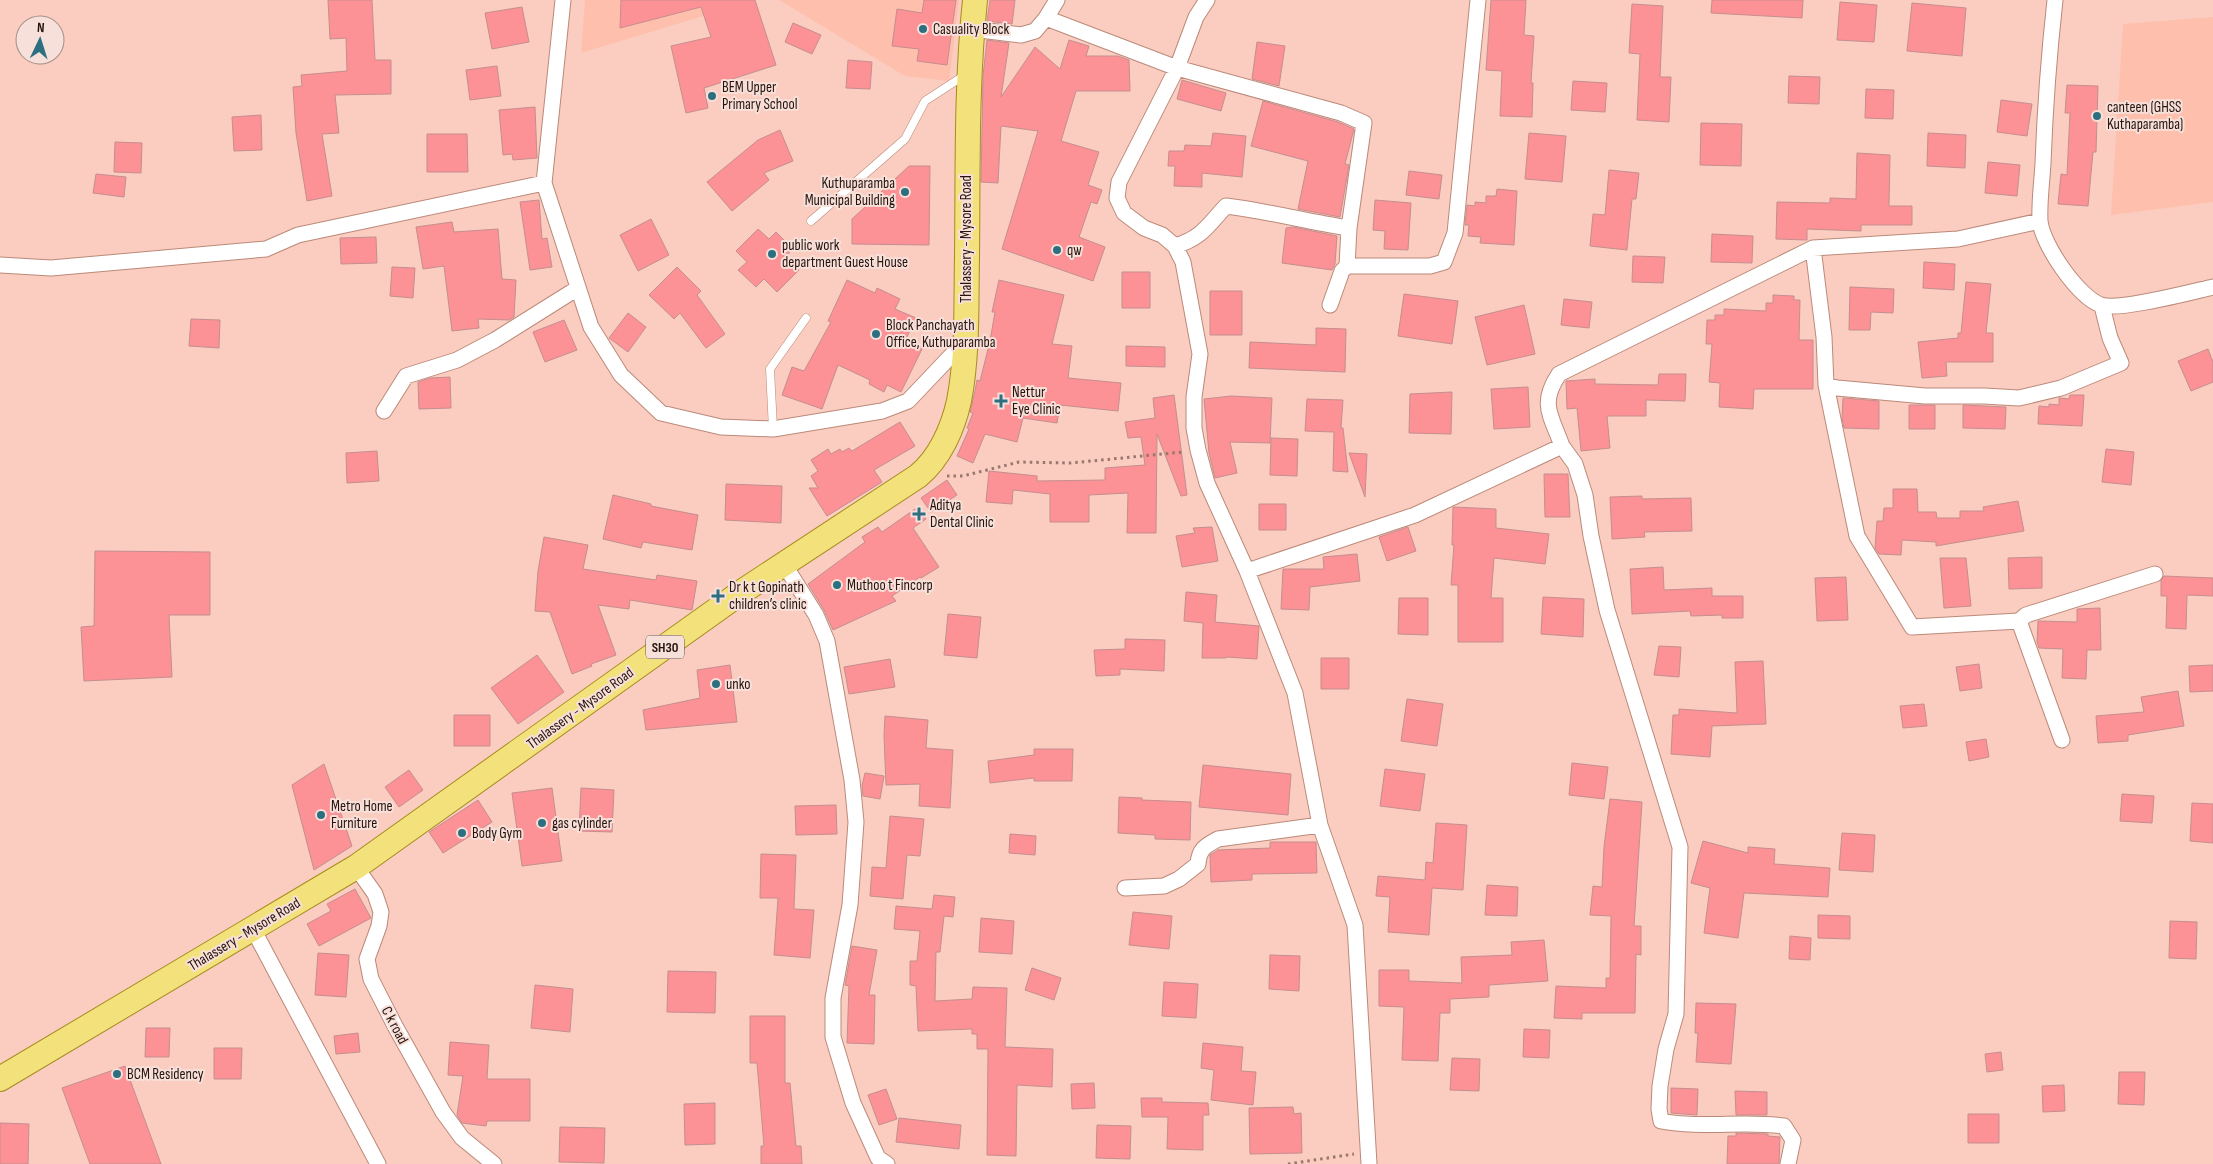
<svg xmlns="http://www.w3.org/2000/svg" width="2213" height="1164" viewBox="0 0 2213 1164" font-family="'Sofia Sans Condensed',sans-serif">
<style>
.built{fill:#febfac}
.building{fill:#fc9196;stroke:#c58e8f}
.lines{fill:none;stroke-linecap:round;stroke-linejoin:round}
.service-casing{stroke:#bc8979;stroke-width:9}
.minor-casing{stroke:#bc8979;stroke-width:17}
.primary-casing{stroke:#a68c1d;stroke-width:26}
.path{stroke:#98776d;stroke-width:3;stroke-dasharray:2.5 4;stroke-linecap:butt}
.service{stroke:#fff;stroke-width:8}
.minor{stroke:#fff;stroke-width:15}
.primary{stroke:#f3e17c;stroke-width:24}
.poi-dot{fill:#2c6f80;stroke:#f7e0d9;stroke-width:2}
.labels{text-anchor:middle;stroke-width:4;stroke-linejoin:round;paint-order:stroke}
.shield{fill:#f7e0d9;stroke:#65504a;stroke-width:1}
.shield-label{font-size:14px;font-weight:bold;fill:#26130d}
.poi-label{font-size:15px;fill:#26130d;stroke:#f7e0d9;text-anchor:start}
.street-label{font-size:15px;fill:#26130d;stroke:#f7e0d9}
</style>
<rect width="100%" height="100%" fill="#facdc0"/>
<path class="built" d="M585,0H756L581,53Z
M779,0H959L949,81L905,76Z
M2213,17V202L2111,215L2123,24Z"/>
<path class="building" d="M328,0H372L375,60H391V94L335,95L339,133L322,134L332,196L307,201L296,133L293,87L302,86L301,75L347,71L346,38L330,39Z
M621,0H755L776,65L704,88L708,108L686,113L671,46L711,37L701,7L620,28Z
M924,0H956L947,65L917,61L919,49L892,46L897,9L922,13Z
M990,0H1015L1012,24L987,21Z
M1491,0H1526L1524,35L1534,36L1531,83H1533L1532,117L1500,116L1502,71L1486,70Z
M1712,0H1803L1802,18L1711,13Z
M1840,2L1877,5L1874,42L1837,40Z
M1912,3L1966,8L1962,56L1907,51Z
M1632,4L1663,6L1660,77H1671L1669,122L1637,120L1640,54L1629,53Z
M522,7L529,42L492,49L485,13Z
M793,23L821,35L812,54L785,42Z
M987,40L1009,43L1001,97L1035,47L1060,69L1069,40L1089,46L1086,56H1118L1129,60L1130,91H1076L1061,141L1099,152L1088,185L1102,190L1097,204L1091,202L1079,237L1105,247L1093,281L1002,249L1038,131L1001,126L998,183L981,182L983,76Z
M1257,42L1285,46L1279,86L1252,79Z
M848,60L872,62L870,89L846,88Z
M497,66L501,96L470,100L466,70Z
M1789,76L1820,77L1819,104L1788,103Z
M1182,80L1226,93L1221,111L1177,99Z
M1573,81L1607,83L1605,112L1571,110Z
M2067,85L2098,86L2096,152H2093L2088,206L2058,204L2061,174L2067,175L2070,113H2065Z
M1866,89L1894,90L1893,119L1865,118Z
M2001,100L2032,104L2027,136L1997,132Z
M1263,101L1338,122L1354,129L1345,164L1349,165L1340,217L1298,209L1308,161L1251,146Z
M535,107L537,158L513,160L512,154L503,155L499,110Z
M261,115L262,150L234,151L232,117Z
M1701,123L1742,124L1741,166L1700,165Z
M780,130L793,161L764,173L769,180L732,211L707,182L758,140Z
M1213,133L1246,136L1242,177L1202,173V187L1174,186L1175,166H1168L1169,151H1184L1185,145L1211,146Z
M1529,133L1566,136L1562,182L1525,179Z
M1928,133L1966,135L1965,168L1927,166Z
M427,134H467L468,172H427Z
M115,142L142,143L141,173L114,172Z
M1857,153L1890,155L1889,206H1912V225H1861V231L1807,229V240L1776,239L1777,202L1830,203V198L1856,199Z
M1988,162L2020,165L2017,196L1985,193Z
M909,166H930L929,245L852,244V219Z
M1609,170L1639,173L1636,199H1632L1627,250L1590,246L1593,214L1605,215Z
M1409,171L1442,175L1439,199L1406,195Z
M96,174L126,177L124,197L93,193Z
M1497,189L1517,191L1514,245L1480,243L1481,237L1468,236L1469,225H1465L1467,205L1475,206V202L1486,203V196H1496Z
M539,200L542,239L547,238L552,267L530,270L520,202Z
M1375,200L1411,203L1408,250L1384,249L1385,231L1373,230Z
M651,219L669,255L638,271L620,235Z
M452,222L454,232L498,229L502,279L516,280L514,317L509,320L478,319L479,328L452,331L444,266L423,269L416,227Z
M1293,227L1337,236L1335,264L1332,270L1282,263L1286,228Z
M758,229L769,239L776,232L793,249L786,256L799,270L777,292L764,279L756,287L738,270L747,262L736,251Z
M1712,234L1753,236L1752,263L1711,262Z
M376,237L377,263L341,264L340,238Z
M1633,256L1665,257L1663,283L1632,282Z
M1924,262L1955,264L1954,290L1923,288Z
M392,267L415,268L413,298L390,296Z
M677,267L701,291L697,295L725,334L706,348L680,313L674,319L649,295Z
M1122,272H1150V308H1122Z
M847,280L875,293L877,288L900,299L895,309L916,318L906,339L923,347L901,392L887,385L884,392L869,384L870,380L838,365L822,409L782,395L792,367L804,371L831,322L828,321Z
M999,280L1064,295L1052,344L1072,346L1068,378L1121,383L1118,411L1060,405L1057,423L1023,418L1017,442L985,434L973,463L957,456L969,429L967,428L973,413L970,412L975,391L977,380L980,381L990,341L995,312H992Z
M1966,282L1991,284L1986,333H1993V362H1946L1947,376L1922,378L1918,342L1958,338V333H1961Z
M1850,287L1894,289L1893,313L1871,312L1870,330H1849Z
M1210,291H1242V335H1210Z
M1404,294L1458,301L1452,344L1398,336Z
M1773,295L1794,296V300H1800L1799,340H1813V389H1754L1753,409L1719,407L1720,383L1709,382L1712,344H1706L1707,320H1715V315H1724V309L1766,311V303H1773Z
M1564,299L1592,302L1589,328L1561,325Z
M1524,305L1535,354L1487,365L1475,317Z
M628,313L646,327L628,352L609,338Z
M191,319L220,320L219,348L189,346Z
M564,320L577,350L545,362L533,332Z
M1316,328L1346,329L1345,372L1249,368L1250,342L1316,345Z
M1126,346L1165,347V367L1126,366Z
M2208,349L2213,362V382L2191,391L2178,361Z
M1659,374H1686L1685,401L1646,400V416H1607L1610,448L1581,451L1577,408L1567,409L1566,381L1595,379V384L1658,385Z
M450,377L451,408L419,409L418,382L430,378Z
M1528,387L1530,427L1494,429L1491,389Z
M1452,392L1451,434L1409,433L1410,394Z
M1174,395L1187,495L1181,496L1157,434L1156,533H1127L1128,493L1089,495V522H1050V494L1013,490L1012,504L986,502L989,471L1037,476V481L1105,480V468L1145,465L1141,437L1128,438L1125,422L1155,418L1153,398Z
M2070,395H2084L2082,426L2038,424L2039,406L2049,407V404L2059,405V398L2069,399Z
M1231,396L1272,398L1270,443L1230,442L1237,473L1215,478L1209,453L1204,399Z
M1843,398L1879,401V429L1844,428L1842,418Z
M1307,399L1343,400L1341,428H1343L1348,472L1333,471L1334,432L1305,431Z
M1909,405H1935V429H1909Z
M1963,405L2006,407L2005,429L1963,428Z
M900,422L915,446L874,470L882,482L827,516L809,488H818L811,476L818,471L811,460L828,449L831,454L840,449L842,452L849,448L852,451Z
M1271,438L1298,439L1297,476L1270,475Z
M2106,449L2134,452L2131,485L2102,482Z
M377,451L379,481L347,483L346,453Z
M1349,453L1367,454L1365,497Z
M1544,474H1568L1570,517H1545Z
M947,480L957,495L931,512L921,498Z
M726,484L782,486L781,523L725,520Z
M1893,489H1917L1918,512H1936L1937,518H1960V511H1984L1983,507L2018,501L2024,531L1936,546V542L1902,540L1901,555L1879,554L1875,548L1877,521H1883L1884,508H1893Z
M613,495L651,504V506L698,515L692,550L643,542L641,548L603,539Z
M1642,496V499L1691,498L1692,531L1644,532L1645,537L1612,539L1610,497Z
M1259,504H1286V530H1259Z
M918,507L926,519L913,528L939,567L921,578L920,577L892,596L896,601L833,630L824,610L808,584L865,542L862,537L878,527L882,532Z
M1453,507L1496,509V528L1549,534L1545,564L1494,558L1491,598H1503V642H1458V585H1451L1454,545H1452Z
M1212,527L1218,561L1182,567L1176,536L1195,533L1193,528Z
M1408,527L1416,551L1387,561L1379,537Z
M544,537L588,545L583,569L656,580L657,575L697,581L692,610L630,600L629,609L598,605L616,655L591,664L592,666L572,674L550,612L535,611L538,571Z
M95,551L210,552V615H169L172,677L84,681L81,627L94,626Z
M1357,554L1360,581L1310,587L1309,610L1281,609L1283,569H1324L1323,557Z
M2042,557V588L2009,589L2008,558Z
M1940,558H1966L1971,606L1944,608Z
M1663,567L1664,590L1712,588V596H1743V618H1722V615L1691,616L1690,611L1632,614L1630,569Z
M2164,576L2213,578V596L2187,595L2186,629L2166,628L2167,596H2161V581Z
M1846,577L1848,620L1817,621L1815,578Z
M1186,592L1217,595L1215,622L1259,626L1257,659L1226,657V658H1202L1203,623L1184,621Z
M1543,597L1584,599L1583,637L1541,634Z
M1399,598H1428V635L1398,634Z
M2100,608L2101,650H2087L2086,679L2062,678L2063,649L2039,648L2037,642L2038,621L2077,622V609Z
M948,614L981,617L977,658L944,655Z
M1125,639L1165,640L1164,671L1120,669V675L1096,676L1094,650L1125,649Z
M1659,646L1681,647L1679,677L1654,675Z
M537,655L564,692L518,724L491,688Z
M1321,658H1349V689H1321Z
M890,659L895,687L849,694L844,667Z
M1763,661L1766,724L1712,726L1710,757L1671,754L1673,715H1679V709L1737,713L1735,662Z
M1979,664L1982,688L1960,691L1956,667Z
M730,665L737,722L646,730L643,710L700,698L697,670Z
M2213,665V691L2190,692L2189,666Z
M2178,691L2184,726L2128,735V741L2098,743L2096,716L2144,712L2141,697Z
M1407,699L1443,704L1437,746L1401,741Z
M1924,704L1927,726L1903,728L1900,706Z
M454,715H490V746H454Z
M885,716L928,720L926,748L953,750L950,808L919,806L920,784L886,785L884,735Z
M1986,739L1989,757L1969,761L1966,742Z
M1034,749H1073L1072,781H1034V778L990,783L988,761L1034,755Z
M1572,763L1608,767L1604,799L1569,795Z
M324,764L352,846L314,870L292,785Z
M1203,765L1291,774L1288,815L1199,807Z
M1385,769L1425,774L1420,811L1380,806Z
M409,770L423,790L399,807L385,787Z
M865,773L884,776L880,799L863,796L862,786Z
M552,788L562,861L522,866L512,793Z
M581,788L614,790L612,832L579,831Z
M2122,794L2154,796L2152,823L2120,821Z
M1119,797L1142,798V800L1191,802L1190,840L1155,839V835L1118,833Z
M1610,799L1642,802L1634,926H1641V955L1636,954L1635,1013H1582V1019L1554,1018L1556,986L1606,988V978H1610L1611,916L1590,915L1593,886L1602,887L1604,847Z
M478,800L492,822L443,853L429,832Z
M2192,803L2213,804V843L2190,841Z
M836,805L837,834L796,835L795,806Z
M890,816L924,819L920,856L907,855L903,899L870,896L872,867L886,868Z
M1436,823L1467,825L1463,890L1432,888L1429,935L1388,932L1390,897L1376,896L1378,876L1425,880L1426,862L1433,863Z
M1842,833L1875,835L1873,872L1839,870Z
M1010,834L1036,836L1035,855L1009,853Z
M1703,841L1748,853V847L1775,849L1774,864L1830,868L1828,897L1744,893L1738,938L1704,933L1710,888L1691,883Z
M1270,842H1316L1317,873L1252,874V880L1211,882L1210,855L1215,852L1218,850L1270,848Z
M761,854L796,855L794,909L814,910L810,958L774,955L778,898H760Z
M1487,885L1518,887L1517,916L1485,915Z
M355,889L371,918L319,946L307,924L331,911L327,904Z
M934,895L955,897L953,917L944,916L940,952H936L935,1001L972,999L973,987L1007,988L1005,1047L1053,1049L1052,1087L1017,1085L1016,1156L987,1155L988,1049H977V1034H972V1029L918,1031L916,986L910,985V961H917L920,931L894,929L896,906L932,909Z
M1133,912L1172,916L1169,949L1129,945Z
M1818,915L1850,916V939L1818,938Z
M981,918L1014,921L1012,954L979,952Z
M2170,921L2197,922L2196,959L2169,958Z
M1790,936L1811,938L1810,960L1789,959Z
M1544,940L1548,981L1489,985V997L1450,999V1013H1440L1438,1061L1402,1060L1404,1007L1379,1006V970H1409V981L1462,983L1461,957L1512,955L1511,942Z
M852,946L877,950L869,995H875L874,1044L847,1043L849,986L845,985Z
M318,953L349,955L346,997L315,995Z
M1270,955L1300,956L1299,991L1269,989Z
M1032,968L1061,978L1054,1000L1025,990Z
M668,971L716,972L715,1013L667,1012Z
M1164,982L1198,984L1196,1018L1162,1016Z
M535,985L573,989L570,1032L531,1028Z
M1696,1003L1736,1004L1731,1064L1696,1062L1698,1033H1695Z
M750,1016H785V1083H790L796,1146H801L802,1164H761V1146H764L757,1063H750Z
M146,1028H170L169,1057H145Z
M1524,1029L1550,1030L1549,1058L1523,1057Z
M358,1033L360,1052L336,1054L334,1036Z
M450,1042L489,1045L487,1079H530V1121H487L486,1126L462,1123L457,1115L463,1076L448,1075Z
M1203,1043L1243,1047L1241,1071L1256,1072L1253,1105L1211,1100L1214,1070L1201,1068Z
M214,1048H242L241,1079H214Z
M2001,1052L2003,1070L1987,1072L1985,1054Z
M1452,1058L1480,1059L1479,1091L1450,1090Z
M125,1066L161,1164H90L62,1088Z
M2119,1072H2145L2144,1105L2118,1104Z
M1094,1083L1095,1108L1072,1109L1071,1084Z
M2064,1085L2065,1111L2043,1112L2042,1086Z
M1671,1088L1698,1089L1697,1115L1671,1113Z
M886,1089L897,1119L879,1125L868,1095Z
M1735,1091L1767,1092V1115H1736Z
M1141,1098H1162V1102L1208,1103L1209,1115H1203V1150L1167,1149L1168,1117H1142Z
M715,1103V1144L685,1145L684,1104Z
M1293,1107L1294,1114L1301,1113L1302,1153L1250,1154L1249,1108Z
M1968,1114H1999V1143H1968Z
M899,1118L961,1125L959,1149L896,1142Z
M0,1123L29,1124L28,1164H0Z
M1097,1125L1131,1126L1130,1159L1096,1158Z
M560,1127L605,1128L604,1163L559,1162Z
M1736,1133L1768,1134V1136L1780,1137L1779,1164H1727L1728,1136H1736Z"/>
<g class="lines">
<defs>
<path id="service" d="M811,221L905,139L925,101L965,75
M773,429L770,369L806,318"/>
<path id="minor" d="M563,0L544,183L591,327L621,375L661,413L721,427L773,429L882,411L908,401L965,341
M1207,0L1196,17L1177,68L1341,113L1364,123L1349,228
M2055,0C2049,54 2045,109 2043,163C2042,182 2039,202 2040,221C2042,244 2078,297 2101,305C2119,311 2191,292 2213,287
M1046,18L1057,0
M972,29L1021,35L1035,31L1046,18L1177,68L1119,182L1117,198L1124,213L1144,228L1162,235L1175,246L1183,262L1200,354L1194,397V428L1198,450L1207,483L1247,571L1295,693L1320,825L1355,925L1369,1164
M1175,246C1202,238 1208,225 1226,206C1268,211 1308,222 1349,228L1347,266
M1813,248L1824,337L1826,385L1857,536L1912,627L2019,621L2026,615L2155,574
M0,265L51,268L266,249L298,235L544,183
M1330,305L1342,271L1347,266H1430L1444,262L1455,233L1478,0
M1826,385L1837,388L1925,396H1984L2019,398L2061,388L2121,363L2110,338L2102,306
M384,411L406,376L457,360L495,340L578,288
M1562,446L1575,464L1585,495L1591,536L1607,610L1680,847L1676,1014L1666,1049L1660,1086L1659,1109L1661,1121C1702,1129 1744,1120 1784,1126L1793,1140L1788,1164
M784,564L816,615L827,641L852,780L856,822L850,905L833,998V1037L853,1103L878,1158L887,1164
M1247,571L1415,515L1562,446C1551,415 1539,404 1559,374L1813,248L1958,239L2040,221
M2019,621L2062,740
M356,867L375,894L381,912L379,926L367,959L371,979L395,1026L443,1112L462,1138L494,1164
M1125,888L1164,886L1179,879L1198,864C1199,849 1205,846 1218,839L1320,825
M253,929L378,1164"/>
<path id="primary" d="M0,1079L356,867L743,591L918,476C940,458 953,428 959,401C968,354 966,305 967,257C968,171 966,86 975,0"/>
</defs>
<use href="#service" class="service-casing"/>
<use href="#minor" class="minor-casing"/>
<use href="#primary" class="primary-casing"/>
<path class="path" d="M947,476H963L1019,462L1071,463L1183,452
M1288,1164L1354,1154"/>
<use href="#service" class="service"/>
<use href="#minor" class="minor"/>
<use href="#primary" class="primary"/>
</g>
<g class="poi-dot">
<circle cx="923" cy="29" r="5"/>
<circle cx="712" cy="96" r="5"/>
<circle cx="2097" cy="116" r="5"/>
<circle cx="905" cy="192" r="5"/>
<circle cx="1057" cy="250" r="5"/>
<circle cx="772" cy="254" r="5"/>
<circle cx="876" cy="334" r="5"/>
<path d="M998.5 393.5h5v5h5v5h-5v5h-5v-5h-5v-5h5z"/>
<path d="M916.5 506.5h5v5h5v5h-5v5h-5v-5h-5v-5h5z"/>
<circle cx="837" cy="585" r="5"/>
<path d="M715.5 588.5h5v5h5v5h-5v5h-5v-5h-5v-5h5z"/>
<circle cx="716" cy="684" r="5"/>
<circle cx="321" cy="815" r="5"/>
<circle cx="542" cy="823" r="5"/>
<circle cx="462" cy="833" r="5"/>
<circle cx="117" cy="1074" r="5"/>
</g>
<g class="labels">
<rect class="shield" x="646" y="635.5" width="38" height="23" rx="4"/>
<g class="shield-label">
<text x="665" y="652">SH30</text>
</g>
<g class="poi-label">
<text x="933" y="34">Casuality Block</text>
<text x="722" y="92">BEM Upper<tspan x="722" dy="17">Primary School</tspan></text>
<text x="2107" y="112">canteen (GHSS<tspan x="2107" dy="17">Kuthaparamba)</tspan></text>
<text x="895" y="188" text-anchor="end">Kuthuparamba<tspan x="895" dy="17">Municipal Building</tspan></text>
<text x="782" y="250">public work<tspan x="782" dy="17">department Guest House</tspan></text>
<text x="1067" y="255">qw</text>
<text x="886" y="330">Block Panchayath<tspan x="886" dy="17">Office, Kuthuparamba</tspan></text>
<text x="1012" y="397">Nettur<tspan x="1012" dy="17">Eye Clinic</tspan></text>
<text x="930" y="510">Aditya<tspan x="930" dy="17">Dental Clinic</tspan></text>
<text x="847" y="590">Muthoo t Fincorp</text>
<text x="729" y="592">Dr k t Gopinath<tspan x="729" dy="17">children’s clinic</tspan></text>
<text x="726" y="689">unko</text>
<text x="331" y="811">Metro Home<tspan x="331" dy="17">Furniture</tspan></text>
<text x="552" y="828">gas cylinder</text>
<text x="472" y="838">Body Gym</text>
<text x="127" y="1079">BCM Residency</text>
</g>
<g class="street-label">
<text transform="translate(966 239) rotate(-90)" y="5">Thalassery - Mysore Road</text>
<text transform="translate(580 708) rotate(-36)" y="5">Thalassery - Mysore Road</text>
<text transform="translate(244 934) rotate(-31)" y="5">Thalassery - Mysore Road</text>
<text transform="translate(395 1025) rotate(62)" y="5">C k road</text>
</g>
</g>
<g transform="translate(40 40) rotate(4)"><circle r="24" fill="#f7e0d9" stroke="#a38e87"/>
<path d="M0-4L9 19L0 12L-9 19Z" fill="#2c6f80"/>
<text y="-8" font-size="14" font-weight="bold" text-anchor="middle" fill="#26130d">N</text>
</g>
</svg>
